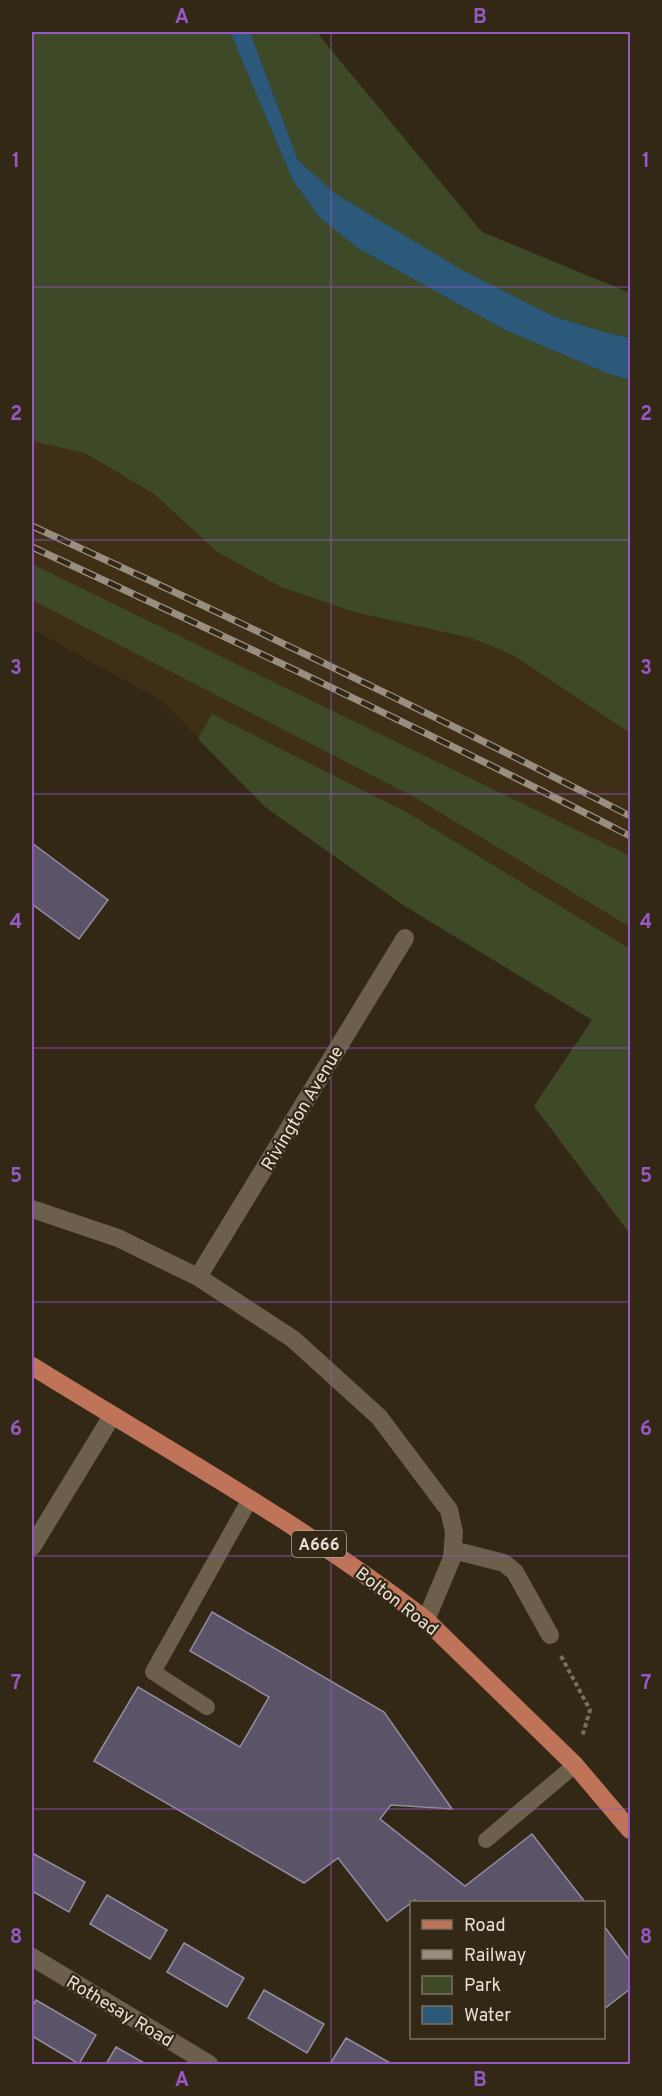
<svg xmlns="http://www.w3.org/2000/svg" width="662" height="2096" viewBox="0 0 662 2096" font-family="Overpass,sans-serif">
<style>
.built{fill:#3e2f16}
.green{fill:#3e4927}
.water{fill:#2c5879}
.building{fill:#5b5367;stroke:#958ca3;stroke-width:1.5}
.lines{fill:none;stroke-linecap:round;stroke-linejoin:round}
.path{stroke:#786e5e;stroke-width:4;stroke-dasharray:4.5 3;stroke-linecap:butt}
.lane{stroke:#6c5f4b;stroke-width:16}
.street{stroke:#6c5f4b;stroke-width:18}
.primary{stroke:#bf7358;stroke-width:18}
.rail-casing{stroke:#998f81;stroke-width:7}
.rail{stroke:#332816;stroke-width:4.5;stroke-dasharray:14;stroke-linecap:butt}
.grid{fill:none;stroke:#9659c4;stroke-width:1.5;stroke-opacity:0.55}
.labels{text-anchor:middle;stroke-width:4.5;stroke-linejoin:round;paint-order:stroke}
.shield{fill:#332816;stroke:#b1a89b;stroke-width:1.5}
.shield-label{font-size:16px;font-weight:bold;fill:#e7dfd4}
.street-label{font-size:18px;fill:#e7dfd4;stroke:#332816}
.neatline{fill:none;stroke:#9659c4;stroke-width:2}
.grid-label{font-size:20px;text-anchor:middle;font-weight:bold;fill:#9659c4}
</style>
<rect width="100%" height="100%" fill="#332816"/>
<path class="built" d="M32,441L85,453L154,494L217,552L281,587L354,612L471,638L513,655L630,733V1039L403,905L265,807L162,701L32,629Z"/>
<path class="green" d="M32,32H230L293,181L320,218L359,249L505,330L609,374L630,380V733L513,655L471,638L354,612L281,587L217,552L154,494L85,453L32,441Z
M250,32H318L322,39L482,232L630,293V338L601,331L553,316L462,271L336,194L298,160Z
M32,564L630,856V927L416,798L32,600Z
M212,714L408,813L630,949V1234L534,1106L592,1020L403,905L265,807L198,739Z"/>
<path class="water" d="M230,32H250L298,160L336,194L462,270L553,316L601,331L630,338V380L609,374L505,330L359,249L320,218L293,181Z"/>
<path class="building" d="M32,843L108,900L79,939L32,904Z
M212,1612L384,1712L452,1809L391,1805L380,1819L465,1886L532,1834L585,1902H417L415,1900L387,1921L338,1858L304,1883L94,1761L138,1687L240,1747L269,1697L190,1651Z
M32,1853L85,1882L69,1912L32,1891Z
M107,1895L167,1930L150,1959L90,1924Z
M604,1926L630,1961V1989L604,2009Z
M184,1943L244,1978L227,2007L167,1972Z
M264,1990L324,2024L307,2053L248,2018Z
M36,2000L96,2035L79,2064L32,2036V2008Z
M346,2038L392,2064H330Z
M116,2047L146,2064H106Z"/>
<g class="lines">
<path class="path" d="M561,1656L590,1710L582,1737"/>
<path class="lane" d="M207,1707L153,1672L250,1499
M486,1840L575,1765"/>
<path class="street" d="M32,1209L118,1238L198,1277L293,1339L379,1417L449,1510L454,1532L452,1558L426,1620
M198,1277L405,938
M32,1547L112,1416
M453,1550L504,1563L515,1572L550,1635
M32,1957L209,2064"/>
<path class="primary" d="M32,1366C164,1448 302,1524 426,1620L575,1765L630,1830"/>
<defs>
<path id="rail" d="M32,526C233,618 433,714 630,816
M32,547C233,640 433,734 630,836"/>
</defs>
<use href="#rail" class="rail-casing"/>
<use href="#rail" class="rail"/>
</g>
<path class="grid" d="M331,32V2064M32,287H630M32,540H630M32,794H630M32,1048H630M32,1302H630M32,1556H630M32,1809H630"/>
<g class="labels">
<rect class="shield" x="292" y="1531" width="54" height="26" rx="4.5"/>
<g class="shield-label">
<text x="319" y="1550">A666</text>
</g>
<g class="street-label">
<text transform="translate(302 1108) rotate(-59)" y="6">Rivington Avenue</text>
<text transform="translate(397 1601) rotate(38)" y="6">Bolton Road</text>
<text transform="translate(120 2011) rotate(31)" y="6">Rothesay Road</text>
</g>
</g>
<rect width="662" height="2096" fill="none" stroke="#332816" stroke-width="66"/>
<rect x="410" y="1901" width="195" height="138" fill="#332816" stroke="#7b7162" stroke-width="1.5"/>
<rect x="422" y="1920" width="30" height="9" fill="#bf7358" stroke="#7b7162" stroke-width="1.5"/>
<text x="464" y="1931" font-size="18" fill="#e7dfd4">Road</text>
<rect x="422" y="1950" width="30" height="9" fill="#998f81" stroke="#7b7162" stroke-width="1.5"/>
<text x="464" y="1961" font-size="18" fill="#e7dfd4">Railway</text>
<rect x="422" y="1976" width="30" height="18" fill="#3e4927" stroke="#7b7162" stroke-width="1.5"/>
<text x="464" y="1991" font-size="18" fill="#e7dfd4">Park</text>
<rect x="422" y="2006" width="30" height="18" fill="#2c5879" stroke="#7b7162" stroke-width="1.5"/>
<text x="464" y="2021" font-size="18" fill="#e7dfd4">Water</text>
<rect x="33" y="33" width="596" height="2030" class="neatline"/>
<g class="grid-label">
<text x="182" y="23">A</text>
<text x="480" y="23">B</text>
<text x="16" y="167">1</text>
<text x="646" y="167">1</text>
<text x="16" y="420">2</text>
<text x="646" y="420">2</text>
<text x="16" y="674">3</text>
<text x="646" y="674">3</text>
<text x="16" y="928">4</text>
<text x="646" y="928">4</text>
<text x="16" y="1182">5</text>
<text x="646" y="1182">5</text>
<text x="16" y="1435">6</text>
<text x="646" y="1435">6</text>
<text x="16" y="1689">7</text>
<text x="646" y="1689">7</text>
<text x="16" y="1943">8</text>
<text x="646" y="1943">8</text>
<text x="182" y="2086">A</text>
<text x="480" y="2086">B</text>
</g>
</svg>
